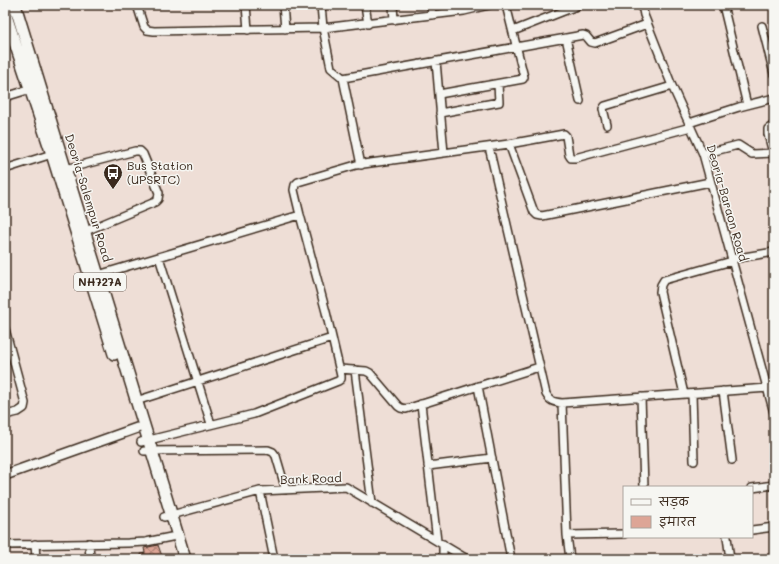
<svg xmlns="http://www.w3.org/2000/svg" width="779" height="564" viewBox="0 0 779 564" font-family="Mali,'Playpen Sans Deva',sans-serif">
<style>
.building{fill:url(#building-cross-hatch);stroke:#3b2a1e}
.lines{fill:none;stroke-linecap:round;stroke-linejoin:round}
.minor-casing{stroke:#3b2a1e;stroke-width:10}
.major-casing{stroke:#3b2a1e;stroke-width:12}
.highway-casing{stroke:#3b2a1e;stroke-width:14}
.minor{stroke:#f6f6f2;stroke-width:7}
.major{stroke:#f6f6f2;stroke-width:9}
.highway{stroke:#f6f6f2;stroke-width:11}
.labels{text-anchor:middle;stroke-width:3;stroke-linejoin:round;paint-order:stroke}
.shield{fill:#f6f6f2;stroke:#73675e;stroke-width:1}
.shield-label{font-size:11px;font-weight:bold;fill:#3b2a1e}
.poi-label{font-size:12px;fill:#3b2a1e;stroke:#f6f6f2;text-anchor:start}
.street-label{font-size:12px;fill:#3b2a1e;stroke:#f6f6f2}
</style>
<defs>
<pattern id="building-cross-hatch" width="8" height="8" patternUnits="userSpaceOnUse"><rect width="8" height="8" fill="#dda596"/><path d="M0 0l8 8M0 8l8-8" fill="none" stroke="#b4877a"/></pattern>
</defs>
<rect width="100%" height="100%" fill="#eeded6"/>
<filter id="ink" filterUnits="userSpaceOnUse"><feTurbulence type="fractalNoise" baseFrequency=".025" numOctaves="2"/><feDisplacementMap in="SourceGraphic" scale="8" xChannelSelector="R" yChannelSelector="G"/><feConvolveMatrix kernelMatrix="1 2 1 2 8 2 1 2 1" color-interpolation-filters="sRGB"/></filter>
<g filter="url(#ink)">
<path class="building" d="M158,545L163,559H142L141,554L145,553L144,548Z"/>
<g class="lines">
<defs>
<path id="minor" d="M137,5L144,27L147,30L154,31L323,28L464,11L489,5
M246,5L248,30
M283,5L285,29
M321,5L323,28L331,68L343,78L361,165
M365,5L368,24
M393,5L394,20
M431,5L432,15
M642,5L644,15L672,86L703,154L774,413
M723,5L747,105
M762,26L774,74
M513,31L579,5
M566,38L580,101
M436,61L444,153
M343,78L583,35L586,36L591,42L595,43L647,24
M439,94L523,79L524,77L506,5
M5,97L31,89
M440,113L499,102L498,84
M689,123L739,107L774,98
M607,125L603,109L605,106L672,86
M509,144L564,134L566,136L569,155L571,158H575L691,127
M489,147L546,394C550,401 553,402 562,403
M773,153L768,134V129L774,125
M703,154L738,145L752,154L773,153L774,155
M5,169L52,154
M62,170L135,151H140L143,154L159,193L158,199L155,202L81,233
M159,257L211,424
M732,259L774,252
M98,275L300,215
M5,329L25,403L24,408L18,412L5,415
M340,369L366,371L370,373L398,406L401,408L406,409L539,367
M355,370L372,503
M478,386L511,559
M723,391L732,460
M684,394L660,292L661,285L664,280L732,261
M692,394L694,461
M641,397L644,487
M136,401L332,338
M421,404L437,541
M141,442L254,414L338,381L341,379V376L326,312L300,215L294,190L295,185L298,182L356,165L509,144L534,212L537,215L542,216L710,182
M144,451L268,450L273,452L276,456L286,490
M428,466L492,458
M752,488L774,485
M260,491L274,559
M164,517L260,491L346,487L467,559
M752,530L774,527
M567,535L562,403L768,388
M727,537L730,559
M89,543L90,559
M35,544L36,559
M443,544V559
M5,545L128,543L146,542L171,537
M570,559L567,535L624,534"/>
<path id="major" d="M5,475L137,428"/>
<path id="highway" d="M15,5L185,559
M5,13L52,154L114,354"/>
</defs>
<use href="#minor" class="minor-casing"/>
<use href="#major" class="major-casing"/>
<use href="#highway" class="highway-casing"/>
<use href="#minor" class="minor"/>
<use href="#major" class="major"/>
<use href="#highway" class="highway"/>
</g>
</g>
<defs>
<symbol id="bus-pin" viewBox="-11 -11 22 30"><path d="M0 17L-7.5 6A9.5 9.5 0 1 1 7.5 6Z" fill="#3b2a1e" stroke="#f6f6f2"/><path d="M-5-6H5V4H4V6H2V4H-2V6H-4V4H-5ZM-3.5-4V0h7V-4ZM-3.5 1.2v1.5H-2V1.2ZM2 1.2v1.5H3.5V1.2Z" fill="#fff"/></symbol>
</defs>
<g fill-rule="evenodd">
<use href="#bus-pin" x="102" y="162" width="22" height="30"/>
</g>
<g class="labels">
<rect class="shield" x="74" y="273" width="52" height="18" rx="3"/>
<g class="shield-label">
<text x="100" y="286">NH727A</text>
</g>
<g class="poi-label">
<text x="127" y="170">Bus Station<tspan x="127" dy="14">(UPSRTC)</tspan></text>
</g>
<g class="street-label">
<text transform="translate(88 198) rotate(73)" y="4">Deoria-Salempur Road</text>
<text transform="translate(727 203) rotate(74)" y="4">Deoria-Baraon Road</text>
<text transform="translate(311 479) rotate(-2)" y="4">Bank Road</text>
</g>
</g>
<rect width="779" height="564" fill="none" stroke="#f6f6f2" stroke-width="20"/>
<rect x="10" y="10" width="759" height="544" fill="none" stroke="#3b2a1e" stroke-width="1.5" filter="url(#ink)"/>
<rect x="623" y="486" width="130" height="52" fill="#f6f6f2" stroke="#aba49d"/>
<rect x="631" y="499" width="20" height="6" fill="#f6f6f2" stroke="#aba49d"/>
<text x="659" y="506" font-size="12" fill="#3b2a1e">सड़क</text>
<rect x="631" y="516" width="20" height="12" fill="#dda596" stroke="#aba49d"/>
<text x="659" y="526" font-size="12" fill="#3b2a1e">इमारत</text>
</svg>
